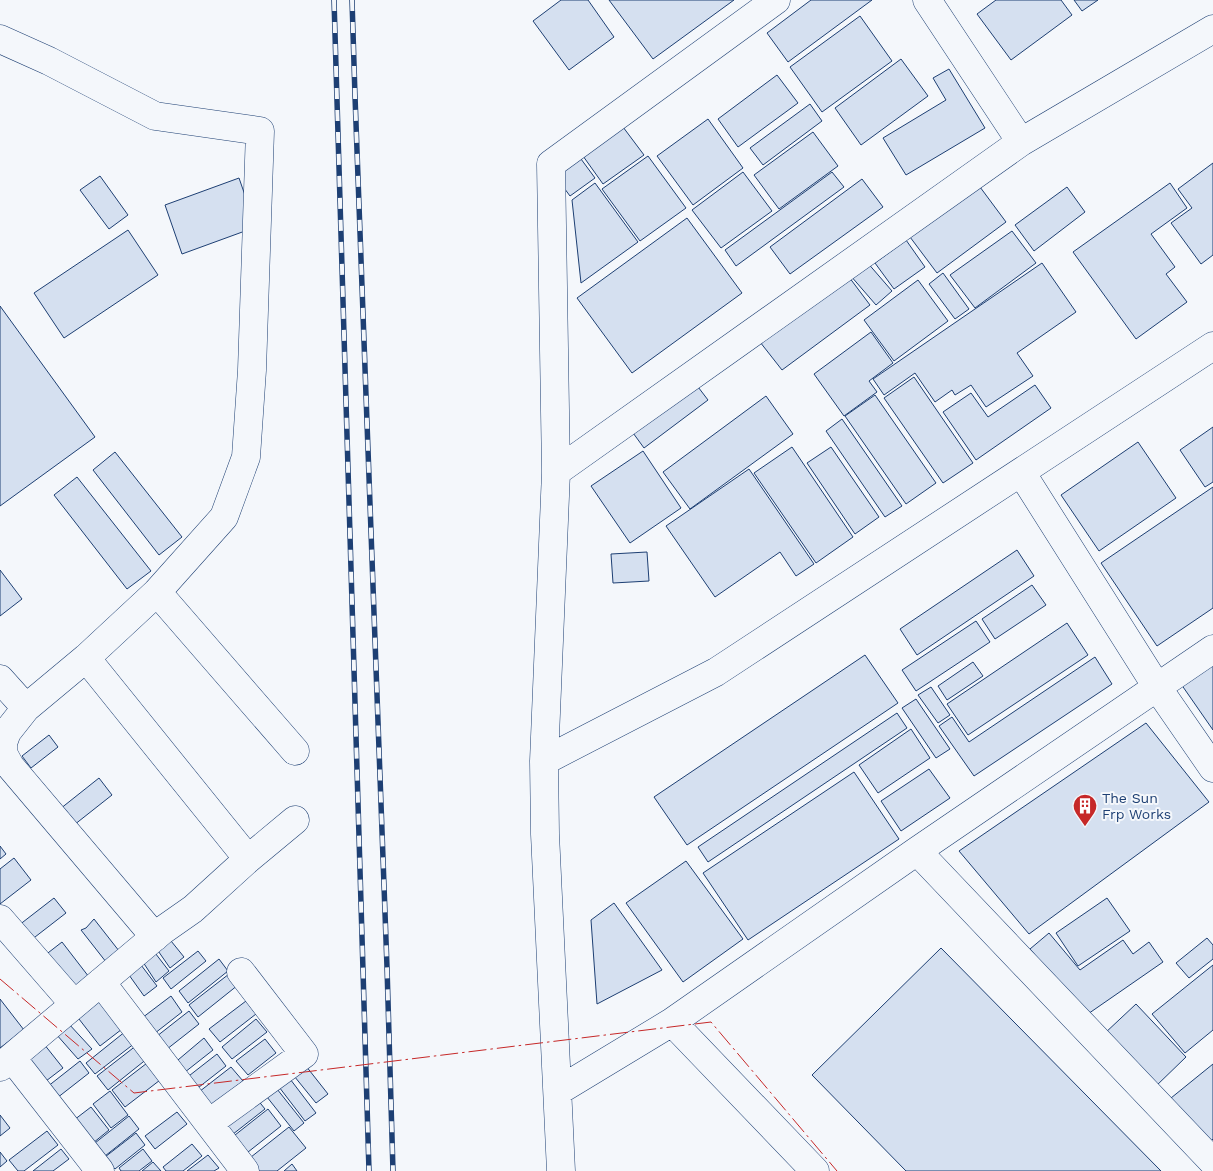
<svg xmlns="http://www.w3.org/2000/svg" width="1213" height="1171" viewBox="0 0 1213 1171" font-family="'Work Sans',sans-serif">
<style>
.building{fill:#d5e0f0;stroke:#1d3f73}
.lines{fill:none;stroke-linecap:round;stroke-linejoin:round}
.minor-casing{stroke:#1d3f73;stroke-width:29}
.minor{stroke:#f4f7fb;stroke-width:28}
.rail-casing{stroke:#1d3f73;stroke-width:5.5}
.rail{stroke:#f4f7fb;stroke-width:4;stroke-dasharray:11;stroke-linecap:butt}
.power{stroke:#c62828;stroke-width:1;stroke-dasharray:18 4 2.5 4;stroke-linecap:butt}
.labels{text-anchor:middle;stroke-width:4;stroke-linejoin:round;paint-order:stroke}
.poi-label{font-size:14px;fill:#1d3f73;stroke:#f4f7fb;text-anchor:start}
</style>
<rect width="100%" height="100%" fill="#f4f7fb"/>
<path class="building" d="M561,0H588L614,37L569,70L533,21Z
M609,0H734L653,59Z
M811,0H872L788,62L767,33Z
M996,0H1061L1072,15L1011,60L977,14Z
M1074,0H1098L1082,11Z
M860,16L892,61L822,112L790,67Z
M901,59L928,96L861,145L835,108Z
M949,69L985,128L906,175L883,138L946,100L933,78Z
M777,75L798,103L738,147L718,119Z
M810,104L822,121L763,165L750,148Z
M708,119L743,168L693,205L657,156Z
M623,127L644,155L603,184L583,156Z
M813,132L838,166L779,209L754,175Z
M648,156L686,208L640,241L602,189Z
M581,159L595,178L570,196L556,177Z
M1213,163V255L1201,264L1171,223L1192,208L1178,189Z
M743,172L772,211L721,248L692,210Z
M832,172L844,187L736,266L725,250Z
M100,176L128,215L109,229L80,190Z
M239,178L256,227L182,254L165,205Z
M862,179L883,207L790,274L770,247Z
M595,183L638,242L581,283L572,200Z
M1170,183L1187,208L1151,234L1175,267L1166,274L1187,302L1136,339L1073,252Z
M980,187L1006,222L937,273L910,237Z
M1067,187L1085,212L1034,251L1015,225Z
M687,218L742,293L632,373L577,298Z
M128,230L158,275L64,338L34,293Z
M1012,231L1036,263L975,308L950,275Z
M906,240L925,267L894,289L875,263Z
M866,261L892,291L876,305L850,275Z
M1042,263L1076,312L1017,353L1033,376L986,407L971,385L955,395L952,390L935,402L915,373L884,395L873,379Z
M943,273L969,309L955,319L929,284Z
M849,277L870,305L782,370L760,342Z
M918,280L948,321L894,361L864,320Z
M0,306L95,437L0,506Z
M871,332L893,363L869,381L877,392L844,416L814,374Z
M914,377L973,463L943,483L884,398Z
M692,379L708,400L644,448L628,426Z
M1035,385L1051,408L976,460L943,412L971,393L988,417Z
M875,395L936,483L906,504L845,416Z
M766,396L793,434L690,509L663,472Z
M842,419L902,506L885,517L826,431Z
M1213,427V482L1205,487L1180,450Z
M1138,442L1176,498L1099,551L1061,495Z
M792,447L853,537L816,563L754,473Z
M831,447L879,517L855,534L807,463Z
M643,451L681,508L630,543L591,486Z
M115,452L182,537L159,555L93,470Z
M749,469L814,564L796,576L780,552L715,597L666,526Z
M77,477L151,571L127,589L54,495Z
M1213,487V608L1157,646L1101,563Z
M1017,550L1034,576L917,655L900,629Z
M647,552L649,581L613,583L611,554Z
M0,570L22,599L0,616Z
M1032,585L1046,605L995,639L982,619Z
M976,621L990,642L916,691L902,670Z
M1067,623L1088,655L968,735L947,704Z
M865,655L898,703L687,845L654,797Z
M1095,657L1112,684L974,776L939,726L952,717L969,742Z
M973,662L983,676L947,700L938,686Z
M1213,662V730L1181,684Z
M931,687L950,715L938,723L918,695Z
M916,699L950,749L936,758L902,708Z
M897,713L907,728L708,862L698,847Z
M1146,723L1209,802L1029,934L959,851Z
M911,729L930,758L878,793L859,765Z
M49,735L58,747L31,768L22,756Z
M929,769L950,798L901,831L881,801Z
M854,772L899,839L748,940L703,873Z
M99,778L112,795L74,825L60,809Z
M0,846L6,854L0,859Z
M14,858L31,880L0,904V869Z
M686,861L743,939L683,982L626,903Z
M54,898L66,913L26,944L14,929Z
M1107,898L1130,931L1078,966L1056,933Z
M614,903L662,970L597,1004L591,920Z
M94,919L123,956L110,967L81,930L86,928Z
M1049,933L1080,970L1123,940L1133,954L1149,942L1163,962L1085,1016L1030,949Z
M167,936L184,957L170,968L154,945Z
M1207,938L1213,945V959L1189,978L1176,963Z
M62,942L89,977L71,991L44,956Z
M941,948L1161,1171H906L812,1075Z
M152,949L169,971L156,982L141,959Z
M198,951L206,961L171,989L163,978Z
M219,959L228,971L188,1003L179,991Z
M141,965L157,986L144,996L129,975Z
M1213,965V1030L1185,1053L1152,1014Z
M229,974L238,985L198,1017L189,1005Z
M98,990L126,1026L100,1046L72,1010Z
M171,996L182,1012L150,1037L138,1021Z
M0,999L24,1030L0,1048Z
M246,1001L256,1014L220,1042L209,1029Z
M1136,1004L1186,1057L1155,1087L1104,1034Z
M189,1011L199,1024L162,1053L152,1040Z
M256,1019L267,1032L232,1059L222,1047Z
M68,1023L92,1049L78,1059L56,1034Z
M126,1031L135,1043L95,1074L86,1063Z
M204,1038L213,1050L180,1076L172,1065Z
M40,1039L63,1068L46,1081L23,1052Z
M265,1039L276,1053L248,1075L236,1061Z
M137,1045L148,1058L108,1090L97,1076Z
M217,1054L226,1066L194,1091L185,1079Z
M151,1060L164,1077L125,1107L112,1090Z
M80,1061L89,1073L57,1098L47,1087Z
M302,1061L328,1094L316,1103L290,1071Z
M1213,1064V1139L1209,1143L1171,1098Z
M231,1067L243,1081L206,1110L195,1095Z
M287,1075L316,1113L305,1121L276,1083Z
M273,1084L304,1123L294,1131L263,1092Z
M110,1091L128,1115L111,1128L93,1104Z
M253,1094L265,1109L228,1138L216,1123Z
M91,1107L109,1130L93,1143L74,1120Z
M268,1109L281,1126L243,1156L230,1139Z
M177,1112L187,1124L155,1149L145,1136Z
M0,1115L10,1128L0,1136Z
M129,1116L139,1129L105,1156L95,1143Z
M289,1127L306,1148L277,1171H254L246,1161Z
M47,1131L58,1145L24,1171H18L9,1160Z
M136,1133L145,1145L115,1169L105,1157Z
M192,1144L202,1156L183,1171H166L163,1167Z
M61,1149L69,1159L53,1171H33Z
M143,1149L152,1161L139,1171H121L119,1168Z
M0,1152L7,1161L0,1167Z
M208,1155L219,1168L214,1171H187Z
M153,1162L161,1171H142Z
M292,1164L297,1171H284Z"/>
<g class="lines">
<defs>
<path id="minor" d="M927,0L1021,142
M0,39L49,61L155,116L260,131L252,370L246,457L224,517L157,592L86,658L26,708L7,732L3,743V753L10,766L155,937
M556,472L1021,142L1213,29
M1021,472L1157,687L1213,768
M157,592L295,751
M86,658L248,859
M0,679L26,708
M544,761L716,672L1213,346
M917,851L1213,1162
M0,919L74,1004
M101,982L245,1171
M672,1022L815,1171
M12,1058L100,1171
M0,1067L163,930L193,909L248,859L295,820
M558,1091L672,1022L917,851L1213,649
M209,1123L304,1054L241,972
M561,1171L545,834L544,761L556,472L551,164L776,0"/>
</defs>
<use href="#minor" class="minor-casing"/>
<use href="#minor" class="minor"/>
<defs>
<path id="rail" d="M334,0L369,1171
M352,0L355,96L387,967L393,1171"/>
</defs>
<use href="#rail" class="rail-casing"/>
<use href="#rail" class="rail"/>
<path class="power" d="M0,979L134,1093L711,1022L837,1171"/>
</g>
<defs>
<symbol id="building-pin" viewBox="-11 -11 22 30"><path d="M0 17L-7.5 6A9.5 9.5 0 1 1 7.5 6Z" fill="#c62828" stroke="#f4f7fb"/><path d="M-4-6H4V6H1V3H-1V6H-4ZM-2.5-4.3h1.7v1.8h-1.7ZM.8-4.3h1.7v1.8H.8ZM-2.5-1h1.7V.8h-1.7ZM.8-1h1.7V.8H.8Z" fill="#fff"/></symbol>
</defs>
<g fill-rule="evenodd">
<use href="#building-pin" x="1071" y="792" width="28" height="38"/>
</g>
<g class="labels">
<g class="poi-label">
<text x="1102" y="803">The Sun<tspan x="1102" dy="16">Frp Works</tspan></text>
</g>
</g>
</svg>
